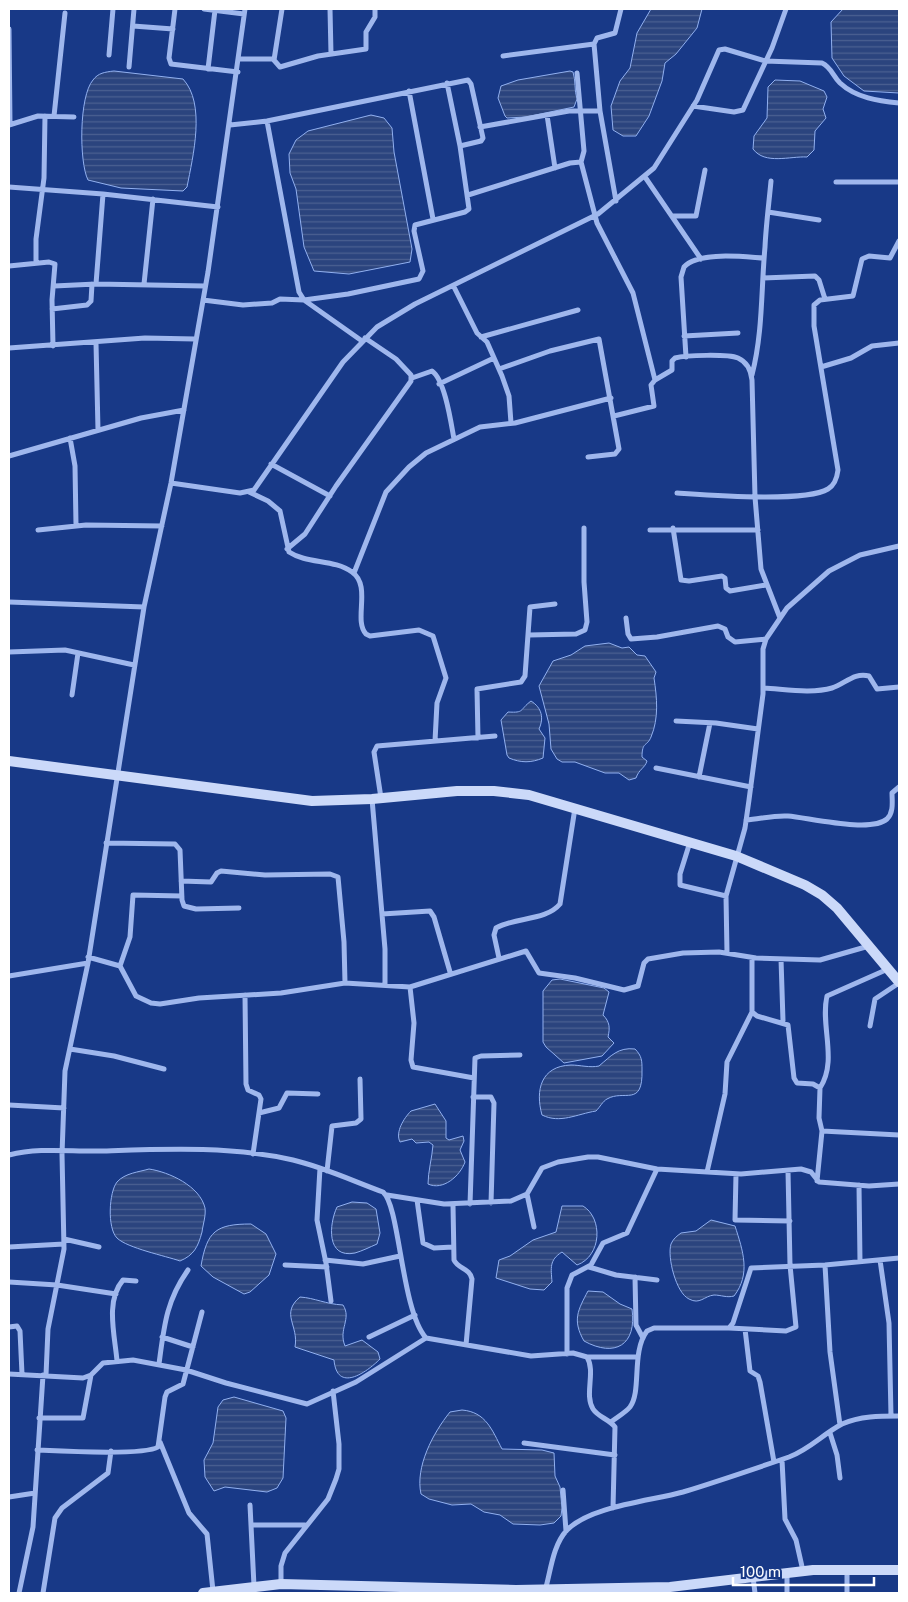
<svg xmlns="http://www.w3.org/2000/svg" width="908" height="1602" viewBox="0 0 908 1602" font-family="'Public Sans',sans-serif">
<style>
.water{fill:url(#water-rules);stroke:#91b0f0}
.lines{fill:none;stroke-linecap:round;stroke-linejoin:round}
.street{stroke:#9fb7ed;stroke-width:5}
.secondary{stroke:#cbd9f9;stroke-width:10}
</style>
<defs>
<pattern id="water-rules" width="6" height="5" patternUnits="userSpaceOnUse" patternTransform="scale(1.25)"><rect width="6" height="5" fill="#2b447e"/><path d="M0 2.5h6" fill="none" stroke="#4b6091"/></pattern>
</defs>
<rect width="100%" height="100%" fill="#183987"/>
<path class="water" d="M651,9H702L697,28L676,54L665,63L662,81L649,116L636,136H623L613,130L611,106L620,81L630,68L637,33Z
M843,9H899V93L864,91L844,76L832,58L831,22Z
M114,71L183,79C206,104 193,156 187,187L183,191L121,188L88,180C79,162 79,96 93,80C98,73 105,72 114,71Z
M570,71L573,72C576,81 574,90 577,99L574,107L526,117L507,118L505,116L498,98L501,86L518,80Z
M775,80L800,81L824,91L827,97L823,109L826,118L815,131L814,150L807,157C790,156 765,165 753,149L754,136L767,118L768,87Z
M371,115L384,118L392,128L394,152L412,249L410,262L349,274L314,271L304,247L296,189L290,173L289,154L296,140L308,131Z
M609,643L622,648L629,647L637,655L645,656L656,672L654,678C657,698 659,718 651,737C647,747 642,741 642,757L647,761C645,768 639,769 636,778L629,780L619,773H605L575,762H562L557,759L551,749L549,724L539,686L553,661L571,655L585,646Z
M531,701C542,708 544,718 539,729L545,738L543,758C531,763 521,763 509,758L507,755L501,720L508,712C525,713 519,710 531,701Z
M560,979L604,988L609,992L603,1015C610,1022 610,1028 608,1037L614,1043L602,1056L564,1063L546,1047L543,1042V991L552,980Z
M635,1049C642,1056 642,1061 642,1070C643,1108 624,1089 607,1099C603,1101 600,1107 596,1111C577,1114 560,1124 542,1115C535,1090 541,1066 571,1065C580,1065 590,1068 599,1066C611,1056 618,1047 635,1049Z
M435,1104L446,1121V1138L449,1140L463,1136L464,1141L460,1150L465,1162C460,1176 443,1191 428,1184C428,1172 432,1158 433,1145L429,1142L416,1143L412,1139L400,1142C395,1132 404,1118 411,1111Z
M149,1169C169,1172 200,1186 205,1208C206,1216 203,1224 202,1232C198,1247 194,1255 180,1261C166,1256 127,1248 117,1238C107,1228 109,1192 117,1182C125,1173 139,1172 149,1169Z
M352,1202L367,1203L376,1209L380,1233L377,1244C370,1247 362,1251 355,1253C326,1259 329,1224 337,1207Z
M562,1206H583C603,1218 602,1256 577,1265L562,1252C549,1260 551,1268 552,1282L544,1290L530,1289L496,1278L499,1260L510,1256L533,1240L556,1232Z
M711,1220L735,1226C743,1251 751,1274 734,1296C727,1298 721,1295 714,1295C704,1296 700,1305 689,1299C676,1293 667,1257 671,1244C673,1239 677,1236 681,1233L696,1231Z
M251,1224L266,1234L276,1254L269,1275L250,1292L244,1294L213,1277L201,1266C207,1231 216,1224 251,1224Z
M588,1291L603,1292L620,1304L632,1309C637,1345 615,1358 584,1341C572,1320 578,1310 588,1291Z
M300,1297C315,1298 325,1304 343,1305C352,1319 338,1329 345,1346L362,1340L378,1352L380,1359C366,1373 337,1393 334,1360L295,1347C299,1325 280,1314 300,1297Z
M234,1397L283,1411L286,1418L283,1478L277,1488L267,1492L225,1487L214,1491L205,1477L204,1460L213,1443L218,1407L223,1400Z
M462,1410C486,1412 492,1430 502,1449L542,1450L554,1453L555,1476L560,1487L562,1508L561,1516L554,1523L540,1525L513,1524L500,1515L484,1512L471,1504L452,1505L429,1499L421,1494C415,1467 433,1433 450,1412Z"/>
<g class="lines">
<path class="street" d="M175,9L169,58L171,64L238,72
M204,9L244,14
M330,9L331,54
M133,26L173,29
M9,29L10,125
M109,55L113,9
M503,56L594,44
M240,59H273L280,67L318,56L366,49V32L375,17V9
M274,60L282,9
M129,67L134,9
M208,69L215,10
M577,73L584,151L581,162
M409,91L433,219
M693,106L734,112L743,110L772,48L786,9
M547,115L555,168
M54,116L65,13
M267,121L299,292L304,300L362,341
M9,125L38,116L74,117
M230,125L267,121L468,80L471,84L483,138L481,141L460,146
M480,127L569,111H600
M645,177L701,259
M836,182H899
M9,187L103,194L218,207
M468,195L570,163L581,162L597,223L633,293L655,380
M616,201L600,111L594,44L597,38L615,33L621,9
M768,212L819,220
M672,216H696L705,170
M36,263V239L44,178L45,116
M9,266L49,262L55,264L52,300L53,346
M763,278L815,276L819,280L825,299
M96,284L103,194
M144,284L153,199
M54,286L96,284L205,286
M454,287L477,333L487,342L502,376L509,396L511,423
M203,300L243,305L272,303L280,299L304,300L348,294L419,279L423,271L414,231L415,225L465,212L469,209L460,146L447,83
M52,309L87,305L91,301L92,284
M684,336L738,333
M481,337L578,310
M96,343L98,430
M9,348L145,338L195,339
M686,357L681,277L684,267C698,251 745,257 764,258
M821,367L851,358L872,346L899,343
M499,369L550,351L599,339L619,449L615,454L588,457
M752,375C763,332 761,290 765,247C766,225 769,203 771,181
M412,378L432,371C445,380 451,423 454,439
M439,384L494,358
M614,416L654,406L651,385L655,380L672,370V361L675,358C686,355 728,354 738,358C747,362 751,371 752,380L755,497L761,569L780,618
M70,438L75,466L76,525
M9,456L141,418L184,410
M271,464L330,496
M171,483L240,493L254,490L343,362L377,327L415,304L598,214L654,168L697,100L719,50L725,49L765,61L822,63C831,67 833,76 840,83C856,98 879,101 899,103
M249,492L268,501L280,511L289,552C307,564 334,559 352,572C372,586 353,620 366,634L370,636L419,630L433,636L446,678L437,703L435,741
M677,493C707,495 805,503 828,489C835,485 837,478 838,470L814,326V305L820,300L853,296L862,259L869,256L890,258L899,241
M673,528L681,580L689,581L722,576L725,578L726,588L730,591L766,585
M38,530L86,525L162,526
M650,530H758
M287,549L305,534L336,486L411,381V375L396,359L365,338
M354,573L386,492L409,467L426,453L480,427L515,423L611,398
M9,602L144,607
M626,618L628,634L631,639L657,637L718,626L725,629L728,637L735,642L766,639
M529,635L576,634L585,630L587,622L584,582V528
M9,652L65,650L134,665
M764,688C784,689 812,694 832,688C845,684 854,672 869,676L877,689L899,687
M72,695L78,653
M676,721L716,723L758,729
M478,738L477,689L521,682L525,676L530,607L555,604
M656,768L751,787
M699,777L710,723
M381,798L374,752L377,746L495,736
M372,799L385,949V985
M746,820C760,819 774,815 788,816C810,818 871,833 887,819C894,812 892,801 892,793L899,787
M690,842L680,874V885L726,896
M106,843L175,844L180,850L182,900L184,906L196,909L239,908
M181,881L211,882L217,873L221,871L265,875L330,874L338,877L344,942L345,983
M382,914L430,911L434,917L450,972
M727,953L726,896L745,828L749,800L763,694V649L766,639L787,608L829,571L860,555L899,546
M88,957L120,966L136,996L151,1003L160,1004L199,998L281,993L345,983L410,987L526,951L539,973L575,978L624,990L638,986L644,963L648,959L683,953L719,952L756,958L820,960L869,946
M499,958L494,935L496,928C515,917 546,921 560,904L575,808
M752,958V1012L757,1016L788,1025L794,1078L797,1083L813,1084L820,1088L819,1118L822,1131L899,1135
M781,959L783,1021
M120,966L130,937L133,895L182,896
M9,976L88,963
M410,987L414,1023L411,1060L413,1067L474,1078
M245,995L246,1084L248,1090L259,1095L261,1099L253,1154
M870,1026L875,999L899,983
M70,1049L114,1056L164,1069
M820,1088C838,1060 820,1026 827,996L888,969
M473,1097H491L494,1103L491,1203
M9,1105L64,1108
M259,1113L279,1108L287,1093L318,1094
M9,1155C41,1147 71,1152 103,1151C165,1149 232,1146 293,1160C323,1167 353,1181 383,1192C400,1206 401,1310 426,1338L531,1356L573,1353L587,1357C596,1372 584,1394 593,1409C598,1417 609,1419 615,1427L613,1508
M320,1168L317,1220L326,1263L331,1301
M327,1171L332,1126L356,1123L361,1119L360,1079
M707,1172L725,1094L727,1062L752,1012
M736,1174L735,1220L790,1221
M817,1181L822,1131
M859,1185L860,1262
M527,1194L534,1227
M387,1195L444,1204L511,1201L527,1194L542,1168L558,1162L588,1157H598L657,1169L741,1174L801,1169L811,1172L819,1182L869,1186L899,1184
M417,1200L423,1243L434,1248L453,1247
M470,1204L475,1058L481,1056L520,1055
M453,1205L454,1260C458,1269 470,1268 472,1279L466,1345
M64,1239L99,1247
M9,1247L64,1244
M325,1260L363,1264L400,1256
M880,1260L889,1323L891,1416
M285,1265L327,1267
M825,1265L830,1352L840,1425
M589,1267L616,1275L657,1280
M635,1277L636,1325L643,1338
M9,1282L57,1285L116,1294
M9,1327L17,1326L20,1331L22,1374
M729,1328L786,1331L796,1327L790,1265L788,1171
M745,1329L750,1371L758,1376L760,1382L774,1462
M162,1337L193,1347
M369,1337L415,1315
M567,1354V1288L572,1275L591,1265L603,1243L627,1233L657,1169
M587,1357H638
M117,1361C115,1336 105,1301 123,1280L136,1281
M159,1364C164,1327 166,1301 188,1270
M9,1374L83,1378L91,1375L103,1363L133,1360L186,1370L226,1383L307,1404L356,1382L426,1338
M46,1375L48,1329L64,1249L62,1154L65,1071L88,963L144,607L171,483L208,272L245,9
M39,1418H83L91,1375
M611,1422C617,1417 625,1413 630,1407C642,1391 631,1352 647,1331L654,1328H729L733,1323L751,1268L825,1265L899,1258
M830,1433L837,1455L840,1478
M160,1442L189,1513L207,1534L213,1591
M524,1443L615,1455
M37,1450C59,1451 144,1456 158,1447L165,1397L167,1392L183,1384L202,1312
M782,1460L785,1519L796,1540L803,1571
M563,1490L566,1531
M9,1497L35,1493
M250,1505L254,1586
M251,1525H305
M847,1569V1593
M753,1577L755,1593
M281,1584V1566L285,1553L328,1499L336,1479L339,1469V1444L333,1391
M546,1587C551,1569 553,1545 567,1530C591,1506 651,1501 683,1492C719,1481 754,1469 789,1457C810,1449 823,1434 842,1424C860,1416 880,1416 899,1416
M19,1593L33,1527L43,1375
M43,1593L55,1518L62,1508L108,1473L111,1451
M787,1593V1573"/>
<path class="secondary" d="M9,761L312,801L372,799L457,791H494L529,795L736,856L805,885L822,895L837,908L899,982
M203,1593L281,1584L516,1590L670,1587L813,1570H899"/>
</g>
<rect width="908" height="1602" fill="none" stroke="#ffffff" stroke-width="20"/>
<path d="M733 1577v8h141v-8" fill="none" stroke="#ffffff" stroke-width="2.5"/>
<text x="740" y="1577" font-size="15" fill="#ffffff" stroke="#183987" stroke-width="4" paint-order="stroke">100 m</text>
</svg>
